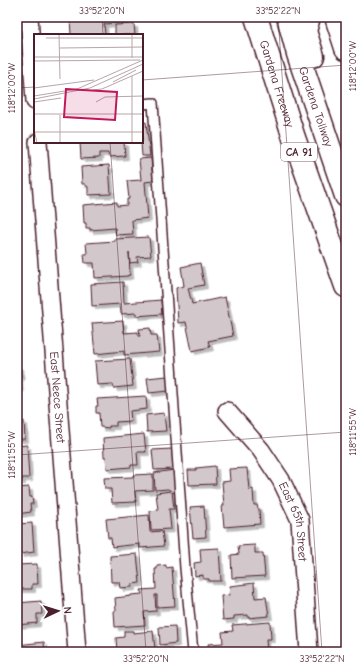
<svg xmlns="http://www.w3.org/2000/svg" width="363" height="669" viewBox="0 0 363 669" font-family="'Comic Neue',sans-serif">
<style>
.building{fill:#d2c7cb;stroke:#4a1f2b;filter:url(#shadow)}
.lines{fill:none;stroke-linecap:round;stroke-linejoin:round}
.lane-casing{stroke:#4a1f2b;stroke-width:12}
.street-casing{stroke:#4a1f2b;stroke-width:20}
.highway-casing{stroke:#4a1f2b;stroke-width:25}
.lane{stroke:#fff;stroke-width:9}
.street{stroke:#fff;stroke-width:17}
.highway{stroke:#fff;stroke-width:22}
.ticks{fill:none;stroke:#4a1f2b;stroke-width:1;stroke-opacity:0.45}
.labels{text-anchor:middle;stroke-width:3;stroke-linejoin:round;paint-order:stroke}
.shield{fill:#fff;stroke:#80626b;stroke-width:1}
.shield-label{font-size:11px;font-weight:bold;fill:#4a1f2b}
.street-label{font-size:12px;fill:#4a1f2b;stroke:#fff}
.inset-road{fill:none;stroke:#b7a5aa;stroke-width:1}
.view{fill:#c2185b;fill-opacity:0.15;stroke:#c2185b;stroke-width:2}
.inset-edge{fill:none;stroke:#4a1f2b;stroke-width:2}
.neatline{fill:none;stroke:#4a1f2b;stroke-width:1.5}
.ticks-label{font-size:10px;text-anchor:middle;fill:#4a1f2b}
</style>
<defs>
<filter id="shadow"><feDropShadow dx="3.5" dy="3.5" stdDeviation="0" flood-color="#0004"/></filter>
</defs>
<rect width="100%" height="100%" fill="#fff"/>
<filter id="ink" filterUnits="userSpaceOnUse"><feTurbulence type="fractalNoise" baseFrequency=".025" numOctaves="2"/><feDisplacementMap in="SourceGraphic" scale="8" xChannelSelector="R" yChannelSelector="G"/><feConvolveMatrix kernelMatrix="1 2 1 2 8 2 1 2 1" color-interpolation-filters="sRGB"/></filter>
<g filter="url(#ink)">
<path class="building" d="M88,17H126V22L104,24L105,35H71L70,19Z
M134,24L135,35H115V25Z
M146,122L150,156H142L141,142H142V123Z
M80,142H124L125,156L109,157L108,153H99V158L81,159Z
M151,158L153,181L145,182L148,218L132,220L133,234L116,235L115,228L90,230V228H86V223H84L83,205L117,202V206L127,205V199H129L127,181L141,180L139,159Z
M109,165L111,194L88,195V187L85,184H82L81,167Z
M149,237L151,256L137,257L138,262L130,263L129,252L130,275H128V276L95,278L94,263H85L84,254H87L86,243L115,241V239Z
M200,263L204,285L188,288L192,304L225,297L233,336L208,341L210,347L192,351L186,322L178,323L176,288L184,286L181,267Z
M123,282L124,303L161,300L162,314L136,316V313L121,314L120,304L92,306L91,284Z
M123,321L124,333L138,332V336H140L139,329L150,328L151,335H157L159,352L124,355V351L95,354L92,323Z
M130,359L133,386L114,388L113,384L97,385L95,361Z
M17,366H20L21,377H19L20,389H17Z
M167,376L168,391L149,393L147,378Z
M146,396L147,409L130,411L131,421L116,422V426H109V428L100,427L99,413H96V406H98L97,399Z
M17,405L18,421H24L25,439H17Z
M164,413L166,431L147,432L146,415Z
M144,434L146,452H137L138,465H131V467L107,469L106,457H104L103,438Z
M27,445L29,478H22V481H17V446Z
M172,449L173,469L154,470L152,450Z
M215,466L216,484L189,485L188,470H196V468Z
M247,468L249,490L253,489L254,505H257L258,509H259L260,524L224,527L222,506H224L222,482L230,481L229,469Z
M174,470L176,494L172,492L174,509H169L171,529L151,530L150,511L158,510L156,493L171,491L168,489L155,490L154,473Z
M153,474V490L135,491L136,502L112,503L111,489H105L104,478L133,477V475Z
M29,487L30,497H32L33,504H30L31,512L17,514V488Z
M204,506L206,537L193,538L190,507Z
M149,515L150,532L162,531L164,546L140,548V544L112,547L111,538H108L106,519Z
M32,523L34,552L20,554L19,550H17V524Z
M255,545V553H263L265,576L232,578L231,555L239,554L238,546Z
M219,548L221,581H209V579H203V575L195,576L194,563L201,562L200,549Z
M137,554L140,583L132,584V587L120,588L119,582H111L110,556Z
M37,564L38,584H32V589H17V565Z
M166,565V568L172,567L175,606L157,607V595H155L156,611L144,612L145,625L115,627L114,611H116L115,598L131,596V595L142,594L141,590L156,589L155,569H157V566Z
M254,583L255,598L266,597L269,616L248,618V615L234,616V619L223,620L221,596L229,595L230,586Z
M41,601L42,614H37V623L17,625V603Z
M270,622L271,639H266L267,652H241V650L234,651L233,647H231V652H209L208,644L223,643L222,632L233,631L232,625Z
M175,626L176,643L160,645L159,627Z
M124,631H133V633L153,631L155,649H153L154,652H117L116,638L124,637Z
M44,642L45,652H17V645Z"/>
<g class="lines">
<defs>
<path id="lane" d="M142,104L153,103L185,568L193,652"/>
<g id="street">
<path d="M29,17L35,101"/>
<path id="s1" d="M38,142L77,652"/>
<path id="s2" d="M227,411L261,450L281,480L300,520L309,652"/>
</g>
<g id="highway">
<path id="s3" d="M256,17L294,138L346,286"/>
<path id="s4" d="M288,17L298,54L346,196"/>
<path d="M309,17L305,31L313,56"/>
<path d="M336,17L346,48"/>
</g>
</defs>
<use href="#lane" class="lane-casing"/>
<use href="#street" class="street-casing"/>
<use href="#highway" class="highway-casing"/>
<use href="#lane" class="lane"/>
<use href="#street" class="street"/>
<use href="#highway" class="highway"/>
</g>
</g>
<path class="ticks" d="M102,17L103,35M278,17L322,652M142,80L346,65M17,88L35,87M110,142L146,652M17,455L346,432"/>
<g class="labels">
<rect class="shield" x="281" y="143" width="36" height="18" rx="3"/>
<g class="shield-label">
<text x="299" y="156">CA 91</text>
</g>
<g class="street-label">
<text dy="4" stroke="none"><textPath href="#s3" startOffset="70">Gardena Freeway</textPath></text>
<text dy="4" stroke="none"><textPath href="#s4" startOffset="94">Gardena Tollway</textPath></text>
<text dy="4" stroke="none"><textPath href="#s1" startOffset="256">East Neece Street</textPath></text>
<text dy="4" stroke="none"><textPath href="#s2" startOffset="132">East 65th Street</textPath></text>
</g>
</g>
<g transform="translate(34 34)">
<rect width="109" height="109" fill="#fff"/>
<path class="inset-road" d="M25,0L26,45M98,0V24M12,4H109M26,14L109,13M0,23H109M0,27L106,26M98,42V109M79,48L102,36M0,54L60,46M59,56L68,55L109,37M0,62L43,55L109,26M0,65L56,54L109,30M0,68L27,64M62,68L71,63L109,62M0,80H109M26,81V109M0,95L3,109M1,98H109"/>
<path class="view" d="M32,55L83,58L81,86L30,83Z"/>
<rect width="109" height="109" class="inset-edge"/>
</g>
<rect width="363" height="669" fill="none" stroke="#fff" stroke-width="44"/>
<g transform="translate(58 611) rotate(86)" stroke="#ffffff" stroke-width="3" paint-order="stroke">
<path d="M0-3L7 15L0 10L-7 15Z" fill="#4a1f2b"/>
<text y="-6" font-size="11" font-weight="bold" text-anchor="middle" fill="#4a1f2b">N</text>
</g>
<rect x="22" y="22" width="319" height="625" class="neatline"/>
<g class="ticks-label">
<text x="102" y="14">33°52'20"N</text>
<text x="278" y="14">33°52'22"N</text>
<text transform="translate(352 66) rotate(-90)" y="4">118°12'00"W</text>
<text transform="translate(11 88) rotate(-90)" y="4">118°12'00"W</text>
<text transform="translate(352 432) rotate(-90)" y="4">118°11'55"W</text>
<text transform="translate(11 455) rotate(-90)" y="4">118°11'55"W</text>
<text x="146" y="662">33°52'20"N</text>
<text x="322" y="662">33°52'22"N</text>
</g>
</svg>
